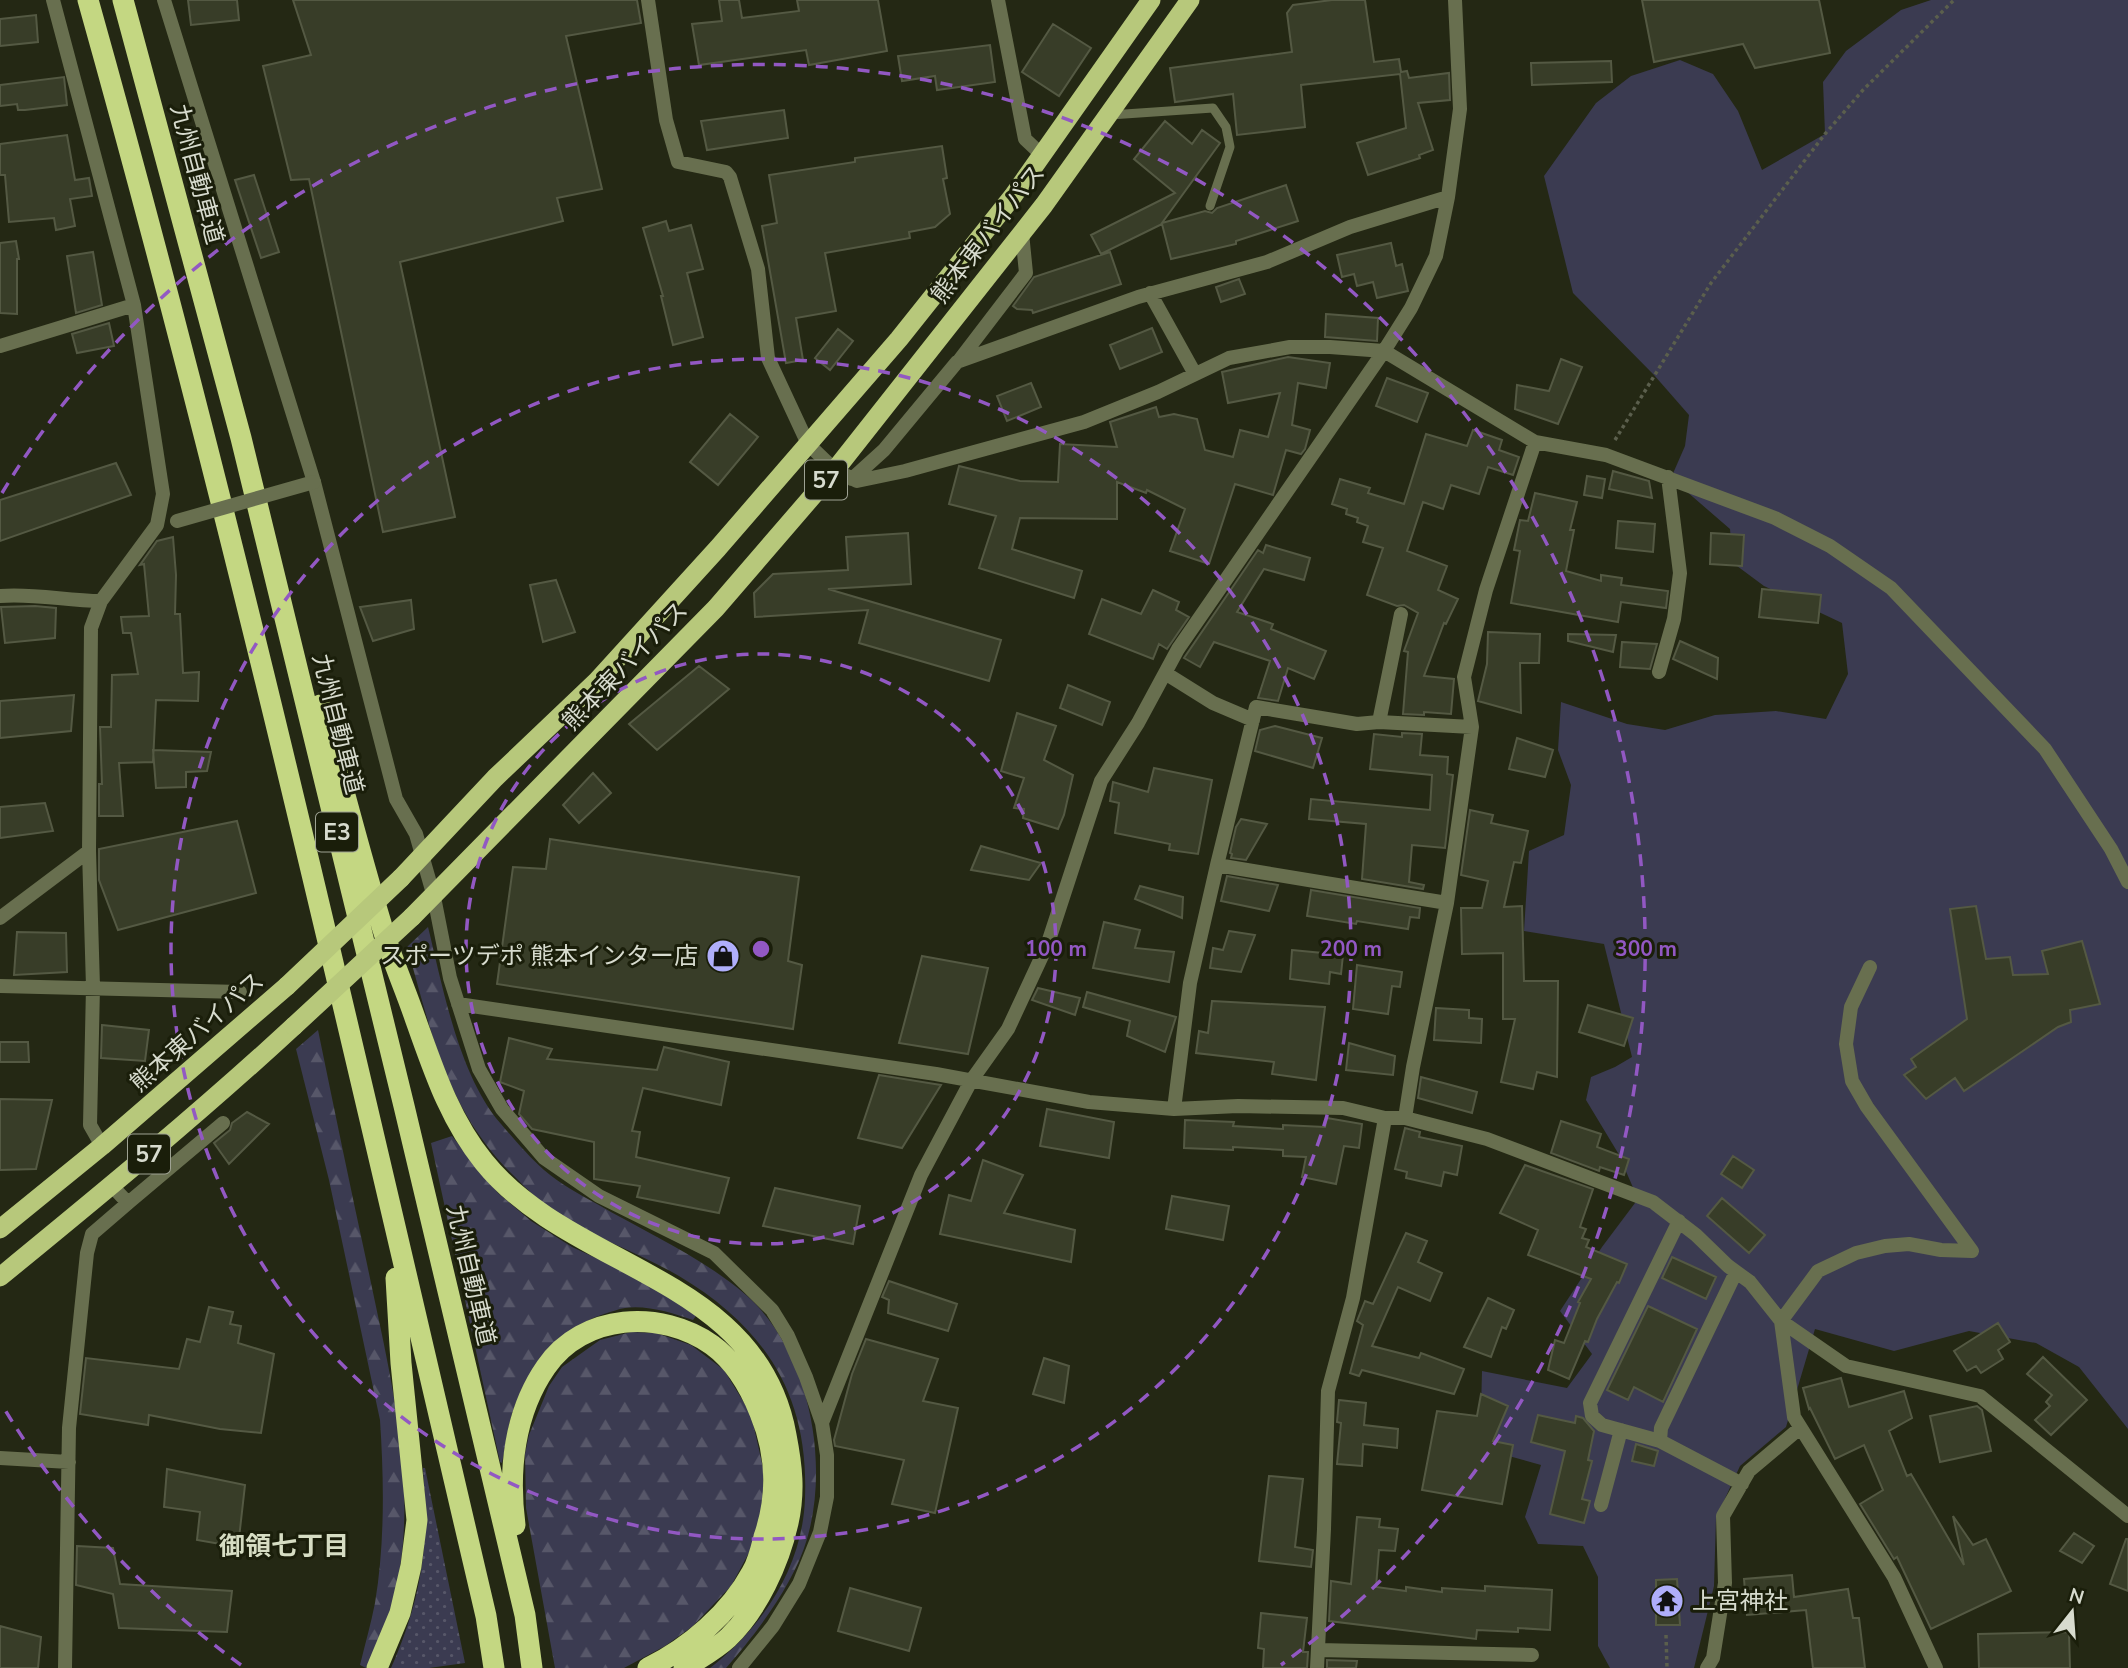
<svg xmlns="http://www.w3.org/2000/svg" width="2128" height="1668" viewBox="0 0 2128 1668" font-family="'Nunito Sans','Noto Sans JP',sans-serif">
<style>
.grass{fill:url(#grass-dots)}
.forest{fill:url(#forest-firs)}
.green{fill:#3b3b51}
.building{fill:#383d28;stroke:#545943;stroke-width:2}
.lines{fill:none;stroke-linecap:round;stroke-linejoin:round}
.path{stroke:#5b5f4d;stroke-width:3.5;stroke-dasharray:3.5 3.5;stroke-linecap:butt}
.service{stroke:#686f4f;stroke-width:9}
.minor{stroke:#686f4f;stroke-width:14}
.trunk{stroke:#b7c87b;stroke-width:19}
.motorway{stroke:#c4d782;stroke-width:21}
.minor-bridge{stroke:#686f4f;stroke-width:14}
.trunk-bridge{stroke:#b7c87b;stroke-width:19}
.ring{fill:none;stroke:#9258c3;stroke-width:3.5;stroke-dasharray:12 9}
.labels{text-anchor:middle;stroke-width:6;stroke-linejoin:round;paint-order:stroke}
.shield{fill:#1a1e0a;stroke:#9ea293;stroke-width:2}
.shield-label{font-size:23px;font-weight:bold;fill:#d7dbce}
.street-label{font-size:24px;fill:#d7dbce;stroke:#1a1e0a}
.poi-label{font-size:24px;fill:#d7dbce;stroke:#1a1e0a;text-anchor:end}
.neighbourhood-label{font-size:26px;font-weight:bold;fill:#d6ddc3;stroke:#1a1e0a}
.centre{fill:#9258c3;stroke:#1a1e0a;stroke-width:3.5}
.ring-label{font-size:21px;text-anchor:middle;font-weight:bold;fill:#9258c3;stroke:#1a1e0a;stroke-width:6;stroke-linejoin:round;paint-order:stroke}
</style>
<defs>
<pattern id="grass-dots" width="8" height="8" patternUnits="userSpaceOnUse" patternTransform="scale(1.75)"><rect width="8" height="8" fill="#3b3b51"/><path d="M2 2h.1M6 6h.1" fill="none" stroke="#575769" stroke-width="1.8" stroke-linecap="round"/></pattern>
<pattern id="forest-firs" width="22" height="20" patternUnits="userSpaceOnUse" patternTransform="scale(1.75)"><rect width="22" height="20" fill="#3b3b51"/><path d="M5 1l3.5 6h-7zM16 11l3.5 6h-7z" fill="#575769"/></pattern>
</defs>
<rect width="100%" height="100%" fill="#242814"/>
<path class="grass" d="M423,1468H425L465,1663L429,1668H391C411,1624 424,1576 425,1527C426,1508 424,1488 423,1468Z"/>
<path class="forest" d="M428,927C443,988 459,1076 501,1124C514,1139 529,1157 544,1170C560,1184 579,1194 597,1204C647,1233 702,1257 746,1295C809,1350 830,1461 807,1539C794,1584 756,1634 726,1668H710C763,1627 803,1566 805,1498C809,1396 766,1328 679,1276C638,1252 591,1237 552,1210C535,1198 520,1182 505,1167C444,1101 431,1030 407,947Z
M318,1030C334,1108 350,1186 367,1264C394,1395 436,1544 366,1668L360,1665C365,1644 371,1624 375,1603C385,1543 384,1480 380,1420L329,1180L296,1049Z
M452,1136L498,1193L531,1221L572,1247L648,1282L698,1313L693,1320C672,1313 648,1305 625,1308C618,1309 611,1312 604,1314C558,1329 529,1366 513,1411C507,1428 506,1446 502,1463L500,1462L431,1143Z
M631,1332L656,1333L691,1345L724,1370L751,1414L764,1472L762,1509L752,1547L731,1586L693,1626L665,1646L624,1668H555L526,1508L525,1454L529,1435L549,1386L562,1367L600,1340Z"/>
<path class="green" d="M1931,0H2128V1429L2079,1367L2036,1343L1969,1331L1894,1351L1815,1329L1786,1427L1740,1466L1716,1518L1714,1586L1694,1668H1610L1598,1646V1577L1583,1546L1538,1544L1525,1517L1541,1465L1480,1448L1482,1371L1567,1388L1592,1354L1560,1311L1602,1247L1638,1199L1618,1153L1586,1100L1591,1077L1615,1067L1632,1057L1604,944L1524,931L1529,851L1564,835L1571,785L1558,750L1561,702L1627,724L1665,730L1715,715L1776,711L1826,719L1848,674L1842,623L1764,586L1733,563L1730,529L1671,478L1685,446L1689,415L1654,375L1573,293L1544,176L1596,103L1631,76L1680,60L1713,74L1738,111L1762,170L1825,134L1823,82L1846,51L1901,10Z"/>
<path class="building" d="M188,0H237L239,20L191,25Z
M293,0H637L641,23L566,36L602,189L557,198L563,221L400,262L455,517L383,532L309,179L291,180L263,66L311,55Z
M719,0H739L742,18L799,11L797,0H878L887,51L809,65L806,50L699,65L692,24L722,21Z
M1332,0H1365L1374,62L1399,59L1401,72L1407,71L1409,78L1449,73L1450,100L1418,103L1433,150L1419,155L1420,158L1368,175L1357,143L1406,128L1400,74L1301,85L1305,127L1237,135L1233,94L1175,102L1170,68L1292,52L1287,13L1293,5Z
M1642,0H1819L1830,53L1755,68L1743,44L1654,62Z
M36,15L38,42L0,46V19Z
M1053,24L1091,48L1059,96L1022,72Z
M990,45L995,82L937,90L935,76L902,81L898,56Z
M1611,61L1612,82L1532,85L1531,63Z
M64,77L67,105L25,110H18L17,104L0,106V85Z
M784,110L788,138L707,150L701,121Z
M1165,121L1192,144L1202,130L1220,143L1162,223L1205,211L1212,213L1217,208L1286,185L1298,221L1236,241V244L1171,259L1162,224L1101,254L1091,235L1175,193L1134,159Z
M67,135L75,180L89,178L92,196L70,199L75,226L56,230L54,218L9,222L5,175H0V144Z
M942,146L947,178L943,179L950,214L935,227L909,232L910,238L825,253L836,311L796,318L803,360L786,363L762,226L777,223L769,175L855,162V158Z
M254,175L279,252L261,258L235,180Z
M666,221L669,231L691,225L703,269L687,273L703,337L673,345L661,296H663L643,228Z
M16,241L19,259H17V314L0,313V243Z
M1391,243L1396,266L1402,264L1408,291L1377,298L1373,282L1357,286L1354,274L1342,277L1337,255Z
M93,252L102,305L76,313L67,256Z
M1110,252L1121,284L1033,313L1032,310L1017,309L1013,306L1034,277Z
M1239,279L1245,294L1221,302L1216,287Z
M1326,314L1378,318L1377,341L1325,337Z
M109,323L114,346L77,353L72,334Z
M1152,328L1162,352L1120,369L1110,345Z
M838,329L853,341L830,370L815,358Z
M1288,357L1330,363L1326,388L1298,383L1292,425L1310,430L1305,449L1301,454L1286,450L1273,495L1235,484L1209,564L1170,551L1185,509L1147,490L1146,493L1117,482V519L1020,518L1012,549L1082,571L1074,598L979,568L996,516L949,504L959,466L1020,481L1058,482L1060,444L1117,447L1110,422L1156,407L1159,417L1174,414L1197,419L1205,450L1233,457L1240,430L1268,437L1280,393L1228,403L1222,372Z
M1561,359L1582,367L1558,424L1515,409L1517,385L1549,391Z
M1387,378L1428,393L1417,422L1376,406Z
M1031,383L1041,407L1007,421L997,396Z
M730,414L758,437L718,485L690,462Z
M1473,430L1502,440L1499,450L1519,457L1513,475L1488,467L1479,494L1451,485L1443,509L1423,502L1407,551L1447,566L1438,590L1458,599L1446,624L1444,623L1424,676L1454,679L1451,714L1424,712V715L1403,714L1408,652L1404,651L1418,613L1404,605L1397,606L1367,595L1383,548L1363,542L1368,526L1357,522L1358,518L1346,514L1347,509L1332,504L1340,479L1370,488L1368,493L1404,504L1426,434L1467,446Z
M116,463L131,495L0,541V500Z
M1613,471L1649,481L1652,498L1609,489Z
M1587,476L1605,479L1602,498L1584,495Z
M1535,493L1577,502L1570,530H1574L1566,571L1601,581V575L1622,578L1621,585L1668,591L1666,608L1621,602L1618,622L1511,603L1520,551L1514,550L1520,520L1528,521Z
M1618,521L1655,524L1653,552L1616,548Z
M908,533L911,584L828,589L1001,640L989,681L859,643L868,610L755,617L754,593L773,574L848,570L846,537Z
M1711,533L1744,535L1742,566L1710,564Z
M173,537L176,575L175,614H180L183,673L199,672L198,701L156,700L153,762L119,763L123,816H99V784H102L100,727H111L112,675L138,674L131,633H123L121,617L149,616L144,564L140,565L157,541Z
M1266,545L1310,558L1304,580L1264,569L1237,612L1273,624L1271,629L1326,651L1314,679L1288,668L1278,701L1258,698L1270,661L1214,642L1200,667L1184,658L1258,550L1263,553Z
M556,580L575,632L543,642L530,585Z
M1762,589L1821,595L1818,623L1759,617Z
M1153,590L1179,602L1176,610L1189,617L1167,649L1159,644L1153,659L1089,634L1102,599L1141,614Z
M411,600L414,629L373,641L360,607Z
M35,606L56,608L55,638L5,643L1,607Z
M1488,632L1540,634L1539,663H1520L1521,713L1478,701L1487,664Z
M1568,634L1616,635L1613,652L1568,641Z
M1680,641L1718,658L1717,679L1673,659Z
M1622,642L1657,644L1650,669L1620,667Z
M699,666L729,689L657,750L629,724Z
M1068,685L1110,702L1102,725L1060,708Z
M74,695L71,731L0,738V701Z
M1017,713L1056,726L1044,760L1073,775L1064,815L1058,829L1023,818L1024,809L1014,808L1024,778L1001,771Z
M1275,726L1322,738L1313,768L1255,751L1260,730Z
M1402,733L1422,734L1420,755L1448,757L1447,774L1453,775L1445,848L1412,845L1409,882L1424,885L1423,889L1362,879L1366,824L1309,819L1311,799L1430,810L1432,775L1370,769L1374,734L1402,737Z
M1517,738L1553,750L1545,777L1509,769Z
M153,750L211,752L207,771L186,772V787L156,788Z
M1154,768L1212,780L1198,854L1169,850L1170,844L1115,833L1119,803L1110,801L1113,782L1148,792Z
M593,773L611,793L579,823L563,805Z
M45,803L53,831L0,838V807Z
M1470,810L1493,815L1491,823L1528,831L1521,863L1514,862L1504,907L1522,906L1524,981H1558L1557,1077L1537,1072L1533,1089L1501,1082L1515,1019H1503V953L1462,954L1461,908H1482L1488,881L1461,875Z
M1241,819L1267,824L1246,860L1231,858L1232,854L1230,853L1236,827Z
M237,821L256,893L118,930L99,880V849Z
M550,839L799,877L788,961L802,965L793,1029L497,984L513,867L546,869Z
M981,846L1041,863L1029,880L971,870Z
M1227,876L1278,885L1269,911L1221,901Z
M1140,886L1183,897L1182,918L1135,899Z
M1311,890L1420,908L1419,918L1410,917L1408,929L1357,921L1356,924L1307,916Z
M1976,906L1986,959L2010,957L2013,975L2048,974L2042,951L2082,941L2100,1004L2070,1010L2071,1022L2058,1027L1964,1091L1955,1078L1926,1099L1904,1075L1916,1067L1911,1059L1967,1019L1950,909Z
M1104,922L1140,930L1135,948L1174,952L1169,982L1093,968Z
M1229,931L1255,935L1241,972L1210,968L1213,948L1223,950Z
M17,932L66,933L67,972L14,975Z
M1292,950L1343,955L1341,974L1330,972L1329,984L1290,979Z
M922,956L988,968L968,1054L899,1043Z
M1357,965L1402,972L1400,987L1392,986L1388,1014L1353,1009Z
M1038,988L1080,998L1075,1015L1032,1000Z
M1087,992L1176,1017L1165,1052L1127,1036L1130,1021L1083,1007Z
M1212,1001L1325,1007L1316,1080L1272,1074L1274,1062L1196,1053L1199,1031L1208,1033Z
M1588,1005L1633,1018L1624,1046L1579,1032Z
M1436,1008L1469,1010V1018L1482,1019L1481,1043L1434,1040Z
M102,1025L149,1030L145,1061L101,1058Z
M509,1038L552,1049L547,1059L657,1070L664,1047L729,1062L721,1105L643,1088L632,1131L640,1132L636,1157L729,1178L719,1213L637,1197L640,1186L594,1179V1142L532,1129L519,1114L524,1091L500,1082Z
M0,1042H28L29,1062H0Z
M1349,1043L1395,1056L1393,1075L1346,1070Z
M879,1075L941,1085L902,1148L858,1138Z
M1421,1077L1477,1092L1472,1113L1418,1098Z
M0,1099L52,1100L36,1169L0,1170Z
M1047,1109L1114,1122L1109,1158L1040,1146Z
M247,1112L269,1124L229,1164L214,1143L230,1130L232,1123Z
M1327,1118L1362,1124L1359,1148L1344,1146L1336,1184L1302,1177L1306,1157L1283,1156V1150L1233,1147V1150L1184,1148L1185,1120L1234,1122L1233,1126L1283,1129V1125L1325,1127Z
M1561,1121L1601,1134L1597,1147L1629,1159L1624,1175L1600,1167L1599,1171L1551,1153Z
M1405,1128L1420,1132L1419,1137L1462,1146L1457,1175L1444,1172L1441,1186L1406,1178L1407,1172L1395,1169Z
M1733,1156L1754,1170L1742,1188L1721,1174Z
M983,1160L1023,1175L1004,1213L1075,1230L1071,1262L940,1234L949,1195L971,1201Z
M1525,1165L1593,1189L1580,1227L1586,1229L1582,1238L1589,1240L1586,1247L1627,1264L1619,1283L1617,1282L1597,1319L1588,1342L1585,1341L1569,1379L1548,1370L1555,1340L1564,1343L1580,1303L1578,1302L1591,1279L1528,1255L1538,1230L1500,1213Z
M775,1188L860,1206L853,1244L763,1226Z
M1172,1196L1229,1206L1223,1240L1166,1229Z
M1722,1198L1765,1235L1749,1253L1707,1216Z
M1406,1233L1427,1241L1418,1262L1442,1273L1430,1301L1398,1287L1372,1346L1419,1358L1421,1353L1464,1369L1454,1394L1362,1370L1359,1376L1350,1373L1363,1325L1357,1321L1365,1301L1373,1304Z
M1672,1257L1716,1277L1706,1299L1662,1278Z
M889,1281L957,1304L948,1331L888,1313L889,1300L882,1297Z
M1488,1298L1514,1310L1506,1329L1502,1327L1491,1357L1464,1347Z
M1648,1306L1697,1329L1663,1402L1634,1387L1628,1400L1607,1390Z
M209,1307L233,1312L230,1324L241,1326L238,1343L274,1354L261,1433L220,1429L149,1415L148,1425L80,1414L86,1358L179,1369L187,1339L200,1342Z
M1998,1323L2010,1342L1998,1350L2003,1359L1981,1373L1976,1366L1967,1371L1954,1351Z
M866,1339L938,1359L923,1401L958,1408L935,1513L892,1504L904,1460L835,1446L834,1440L852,1374Z
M2043,1357L2087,1400L2051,1435L2035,1420L2050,1406L2046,1402L2052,1395L2027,1374Z
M1044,1358L1069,1366L1064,1403L1033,1394Z
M1841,1378L1849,1407L1904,1391L1912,1418L1889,1431L1907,1476L1911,1474L1964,1565L1953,1516L1973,1545L1986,1539L2011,1591L1931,1629L1897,1557L1894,1559L1860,1504L1883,1490L1864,1445L1835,1459L1810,1408L1809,1409L1803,1388Z
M1481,1394L1508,1406L1493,1441L1513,1445L1502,1504L1422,1490L1437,1411L1477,1416Z
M1339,1400L1366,1403L1364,1425L1398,1429L1397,1448L1363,1444L1362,1466L1337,1464L1341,1423L1337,1422Z
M1977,1406L1982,1410L1991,1451L1940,1462L1930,1416Z
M1538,1415L1575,1423L1576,1416L1583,1418L1594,1431L1588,1460L1592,1461L1582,1499L1590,1501L1584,1523L1550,1514L1565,1451L1531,1442Z
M1636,1444L1658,1451L1654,1466L1632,1461Z
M167,1469L245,1485L238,1547L197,1540L200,1512L164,1507Z
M1269,1476L1303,1479L1295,1547L1313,1550L1311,1567L1259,1561Z
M1357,1517L1380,1519L1379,1527L1398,1529L1395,1551L1379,1550L1376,1587L1406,1591V1587L1442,1592V1588L1485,1591V1586L1552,1590L1550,1630L1518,1628V1632L1477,1630L1476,1639L1329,1621L1331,1581L1351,1584Z
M2074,1533L2094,1546L2082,1563L2060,1551Z
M2126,1539H2128V1591L2110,1584Z
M77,1546L113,1548L120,1584L232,1591L227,1632L119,1628L113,1594L76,1585Z
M1792,1575L1794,1597L1848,1589L1853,1618H1859L1865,1668H1813L1806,1610L1747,1615L1744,1579Z
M1677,1579L1680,1625H1656V1580Z
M850,1588L921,1608L909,1651L838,1631Z
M1261,1613L1307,1618L1303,1652H1308L1307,1668H1263L1264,1649L1258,1648Z
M0,1626L41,1637L38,1668H0Z
M2069,1632L2070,1668H1979L1978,1634Z
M1327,1660L1357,1661L1356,1668H1327Z"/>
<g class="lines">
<path class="path" d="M1615,440L1711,283L1825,134L1863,90L1954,0
M1666,1635L1667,1668"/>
<path class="service" d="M1110,115L1213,108L1226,127L1230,147L1210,206"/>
<path class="minor" d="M53,0L134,305
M164,0L314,482L396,799L416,834L434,897L450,978L479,1069L502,1109L544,1158L599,1196L714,1253L772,1310L788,1336L806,1377L822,1423L827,1455V1497L820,1532L799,1584L773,1626L739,1668
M648,0L666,120L678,162L726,172L730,177L758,269L768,358L808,444L835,470L857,481L905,471L1084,422L1158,392L1229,358L1290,347H1330L1384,351L1535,442L1606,455L1775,518L1830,546L1891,588L2045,749L2111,849L2128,882
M998,0L1025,139L1042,155
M1150,293L1195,374
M0,346L134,305L163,494L157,525L101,601L91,628L89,851L93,987L90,1125L102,1146
M958,362L1026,273L1022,233
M852,479L884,450L957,362L1138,297L1267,262L1350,227L1448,197
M0,596C34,593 67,601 101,601
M1659,672L1674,619L1680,573L1668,477
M1165,673L1213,703L1253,720
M1379,722L1401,614
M1217,865L1256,707L1357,724L1379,722L1472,727
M0,918L89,851
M1870,967L1851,1007L1846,1044L1852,1081L1867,1107L1972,1251L1941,1250L1909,1244L1885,1246L1856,1253L1818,1271L1781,1321L1794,1417L1894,1577L1936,1668
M0,986L240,992
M458,1004L936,1074L1089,1102L1174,1109L1238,1106L1343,1108L1385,1118H1405L1487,1139L1653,1202L1696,1235L1728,1266L1750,1282L1781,1321L1846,1366L1980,1396L2128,1516
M1174,1109L1190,983L1217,865L1447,903
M1405,1118L1413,1067L1447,903L1472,727L1464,677L1486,590L1535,442
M112,1186L128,1203L223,1123
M1679,1221L1590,1403L1592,1416L1602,1425L1660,1441L1742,1484
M822,1423L921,1175L971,1081L1008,1029L1048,943L1101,781L1138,723L1178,649L1384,351L1411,308L1436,256L1448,197L1460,109L1455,0
M1660,1441L1661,1428L1736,1272
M0,1458L69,1462
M1601,1505L1621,1430
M1319,1650L1532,1655
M65,1668L69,1428L87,1253L92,1234L128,1203
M1317,1668L1324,1529L1328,1391L1353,1298L1385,1118
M1707,1668L1713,1658L1725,1583L1723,1516L1749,1471L1800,1428"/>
<path class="trunk" d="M401,878L495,778L597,681L718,548L899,339L1013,196L1151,0
M412,917L716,608L835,470L1044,205L1190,0
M0,1229L102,1146L287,986
M0,1277C100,1195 200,1113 294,1026"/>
<path class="motorway" d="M88,0C238,534 359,1075 486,1616L494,1668
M123,0L241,438L404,1106L525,1615L532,1668
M320,705C341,778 359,851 381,923C390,955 404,986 415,1018C433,1068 449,1119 484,1162C572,1271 757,1275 786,1435C792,1466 795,1492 788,1523C779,1563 758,1609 728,1638C715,1650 699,1659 684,1668
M515,1525C508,1471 514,1413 546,1367C583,1313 661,1309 712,1345C734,1361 750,1388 760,1413C777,1454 778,1496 764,1537C761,1549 758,1562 752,1572C730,1613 689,1648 648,1668
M377,1668L400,1613L411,1566L417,1520L401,1363L396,1278"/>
<path class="minor-bridge" d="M177,521L314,482"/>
<path class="trunk-bridge" d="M287,986L401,878
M294,1026L412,917"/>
</g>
<g class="ring">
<circle cx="761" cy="949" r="295"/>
<circle cx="761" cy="949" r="590"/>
<path d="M241 1665A885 885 0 0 1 2 1405M2 493A885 885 0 1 1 1281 1665"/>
</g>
<defs>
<symbol id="shop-disc" viewBox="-11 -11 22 22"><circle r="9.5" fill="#afaefa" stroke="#1a1e0a"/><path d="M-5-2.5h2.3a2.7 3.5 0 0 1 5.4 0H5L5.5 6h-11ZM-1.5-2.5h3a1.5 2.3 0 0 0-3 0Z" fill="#111"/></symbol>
<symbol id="temple-disc" viewBox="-11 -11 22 22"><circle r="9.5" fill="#afaefa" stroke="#1a1e0a"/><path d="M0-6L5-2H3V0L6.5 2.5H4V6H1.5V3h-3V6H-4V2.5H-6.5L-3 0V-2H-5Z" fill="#111"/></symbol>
</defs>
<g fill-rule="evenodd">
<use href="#shop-disc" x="704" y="937" width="38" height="38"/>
<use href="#temple-disc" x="1648" y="1582" width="38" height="38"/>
</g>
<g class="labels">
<g class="shield">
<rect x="805" y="460.5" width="42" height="39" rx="5"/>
<rect x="316" y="812.5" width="42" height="39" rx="5"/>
<rect x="128" y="1134.5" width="42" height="39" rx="5"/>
</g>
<g class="shield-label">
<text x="826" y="488">57</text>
<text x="337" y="840">E3</text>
<text x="149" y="1162">57</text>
</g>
<g class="street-label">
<text transform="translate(197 174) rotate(75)" y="8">九州自動車道</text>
<text transform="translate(988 234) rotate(-52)" y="8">熊本東バイパス</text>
<text transform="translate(625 666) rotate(-46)" y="8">熊本東バイパス</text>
<text transform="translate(338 724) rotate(76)" y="8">九州自動車道</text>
<text transform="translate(197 1032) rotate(-41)" y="8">熊本東バイパス</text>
<text transform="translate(471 1275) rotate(77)" y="8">九州自動車道</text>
</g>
<g class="poi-label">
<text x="698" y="964">スポーツデポ 熊本インター店</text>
<text x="1692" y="1609" text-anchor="start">上宮神社</text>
</g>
<g class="neighbourhood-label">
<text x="284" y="1555">御領七丁目</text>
</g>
</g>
<circle cx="761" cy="949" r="10" class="centre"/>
<g class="ring-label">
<text x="1056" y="956">100 m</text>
<text x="1351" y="956">200 m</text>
<text x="1646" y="956">300 m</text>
</g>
<g transform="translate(2072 1612) rotate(17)" stroke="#1a1e0a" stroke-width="5" paint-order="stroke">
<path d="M0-5L12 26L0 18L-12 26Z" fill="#d7dbce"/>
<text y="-10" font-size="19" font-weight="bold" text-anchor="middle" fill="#d7dbce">N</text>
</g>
</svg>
